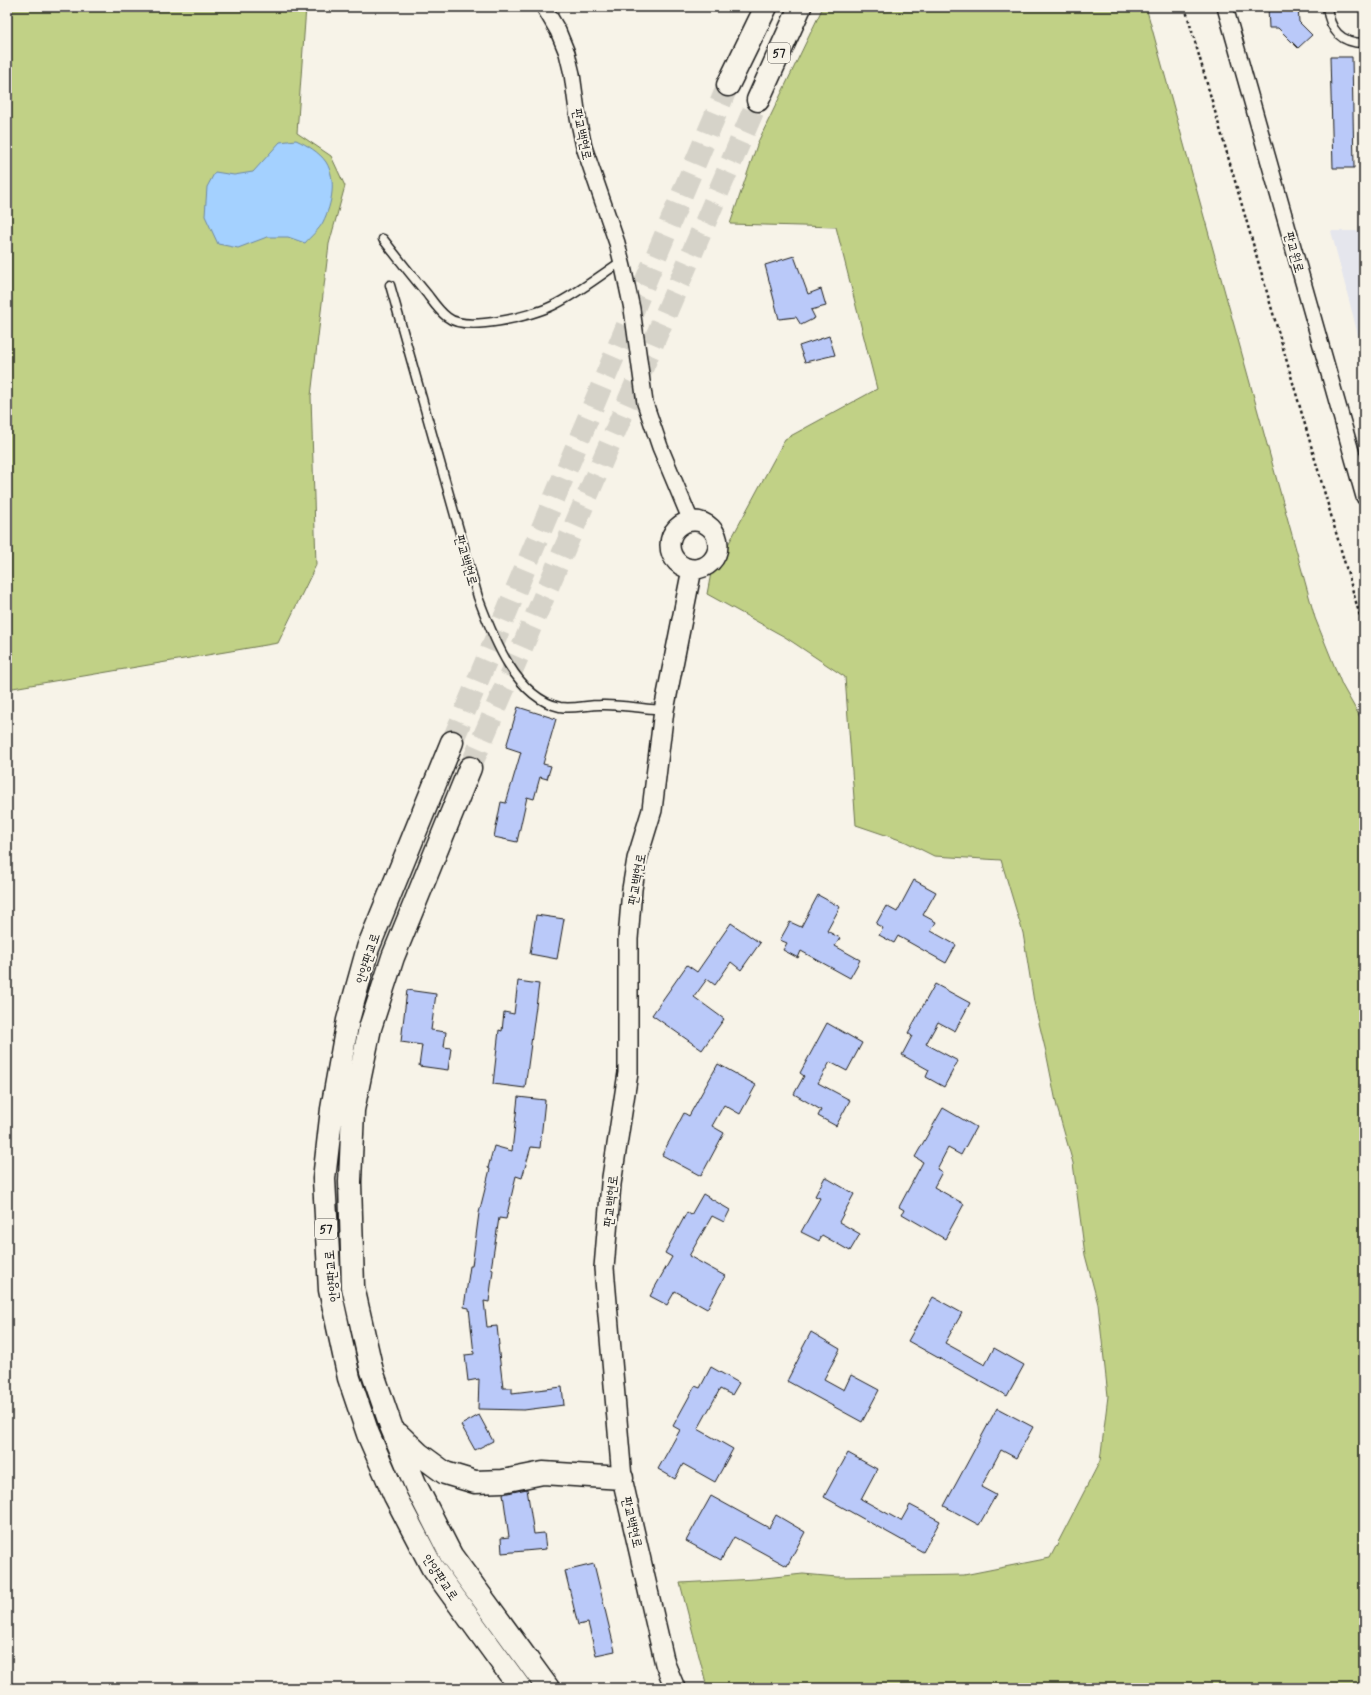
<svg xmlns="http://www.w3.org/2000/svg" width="1371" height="1695" viewBox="0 0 1371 1695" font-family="Mynerve,'Poor Story',sans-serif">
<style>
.built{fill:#e5e6ed}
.green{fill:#c1d186;stroke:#6e7651}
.water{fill:#a4d1ff;stroke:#6e89a4}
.building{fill:#bac9f9;stroke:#1c1c1c}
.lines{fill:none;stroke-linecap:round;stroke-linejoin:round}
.primary-tunnel{stroke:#d6d3c9;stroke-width:22;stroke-dasharray:22 11;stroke-linecap:butt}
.service-casing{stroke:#1c1c1c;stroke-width:11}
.minor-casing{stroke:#1c1c1c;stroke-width:18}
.tertiary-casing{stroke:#1c1c1c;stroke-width:22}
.primary-casing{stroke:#1c1c1c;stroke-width:25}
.path{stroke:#1c1c1c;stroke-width:2.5;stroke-dasharray:3 3;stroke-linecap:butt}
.service{stroke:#f7f3e8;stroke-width:8}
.minor{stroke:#f7f3e8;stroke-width:15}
.tertiary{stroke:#f7f3e8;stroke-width:19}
.primary{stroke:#f7f3e8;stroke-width:22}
.labels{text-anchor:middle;stroke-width:4;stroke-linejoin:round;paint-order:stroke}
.shield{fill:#f7f3e8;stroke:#5e5c59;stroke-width:1}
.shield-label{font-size:12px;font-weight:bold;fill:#1c1c1c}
.street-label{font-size:13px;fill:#1c1c1c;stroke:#f7f3e8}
</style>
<rect width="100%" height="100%" fill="#f7f3e8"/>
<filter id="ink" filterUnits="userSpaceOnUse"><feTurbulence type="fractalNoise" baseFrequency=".025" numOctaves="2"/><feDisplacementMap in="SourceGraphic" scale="8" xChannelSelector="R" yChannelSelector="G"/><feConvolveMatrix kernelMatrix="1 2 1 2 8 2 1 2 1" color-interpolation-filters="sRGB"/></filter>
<g filter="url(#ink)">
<path class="built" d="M1331,231H1364V358Z"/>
<path class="green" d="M7,7H306L297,133L331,156L345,186L329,244L311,396L316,565L278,643L7,689Z
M823,7H1146L1315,618L1342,685L1364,724V1688H708L707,1687L680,1583L755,1579L803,1574L837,1577L964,1575L1050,1558L1100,1461L1108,1396L1098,1304L1085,1255L1073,1163L1057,1107L1046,1052L1034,1002L1023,933L1001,860L934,856L906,842L856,825L845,677L785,637L707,594L711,573L716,567L785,439L877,389L836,227L730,224L758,142Z"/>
<path class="water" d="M296,140C307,145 319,152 326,162C337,180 332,204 323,222C319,230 310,237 305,243L288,237H267L238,248L218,244L205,216L207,187L215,172L234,175L253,172L280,142Z"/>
<path class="building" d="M1268,7H1298L1299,22L1312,35L1298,48L1278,28H1269Z
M1330,57H1352L1354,168H1333Z
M794,256L808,294L821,289L826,306L811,310L815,318L801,325L796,317L779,319L765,265Z
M829,336L835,355L805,362L799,346Z
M518,707L556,719L543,764L551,766L547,779L540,777L534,799L527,797L517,842L494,837L501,802L506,803L521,752L506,747Z
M914,880L936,892L923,915L936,922L931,931L956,945L946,963L898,936L894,943L879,935L883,928L876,924L886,906L897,912Z
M818,895L840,907L827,931L840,938L835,946L860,960L850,978L801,951L798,958L783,950L787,943L780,940L790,922L801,927Z
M536,915L564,919L557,959L530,954Z
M731,923L760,943L741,970L731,962L715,985L707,979L694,997L724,1019L702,1050L652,1015L687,965L697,972Z
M518,981L539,984L525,1088L493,1084L499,1030L502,1031L504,1012L514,1014Z
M935,984L970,1003L955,1031L938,1022L926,1044L958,1061L944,1087L926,1077L929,1070L902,1055L912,1036L908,1033Z
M407,990L436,994L431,1030L446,1032L444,1047L451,1048L448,1070L419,1066L422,1045L401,1042Z
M827,1023L862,1043L847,1071L830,1062L818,1083L850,1100L836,1126L818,1116L821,1110L794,1094L804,1076L800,1073Z
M718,1064L756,1085L740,1114L724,1105L712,1126L724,1133L701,1176L662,1155L684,1113L689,1116Z
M518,1097L545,1100L540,1148L531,1147L522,1178L516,1176L506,1219L499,1218L491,1269L493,1270L489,1302L484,1301L487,1327L497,1326L499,1345H498L503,1388H512V1393L562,1387L564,1405L524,1410L478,1409L479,1379L468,1381L465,1355L474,1354L469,1308L464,1307L470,1266H472L479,1213L490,1169L488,1168L494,1146L512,1151Z
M943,1108L976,1127L961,1155L948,1148L937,1169L942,1172L934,1187L964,1204L945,1239L902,1214L904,1210L899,1207L923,1162L915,1157Z
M825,1177L854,1194L839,1222L860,1234L850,1251L822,1235L819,1241L801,1232L820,1198L815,1196Z
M703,1194L730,1210L724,1222L712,1216L689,1256L725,1276L707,1309L675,1291L667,1305L650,1296L672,1257L665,1253L687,1212L691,1215Z
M933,1297L962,1313L945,1343L985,1365L994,1348L1024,1365L1007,1396L908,1341Z
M811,1332L840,1349L824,1379L844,1390L851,1375L879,1390L862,1422L787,1381L803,1350L802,1349Z
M711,1367L739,1383L732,1395L720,1389L698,1429L733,1449L715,1482L683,1464L675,1479L658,1469L680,1430L673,1426L695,1386L700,1388Z
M997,1408L1033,1427L1016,1458L1001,1450L981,1487L996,1495L979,1525L944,1506Z
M479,1415L493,1441L475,1450L461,1425Z
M848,1453L877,1469L861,1499L901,1521L910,1505L940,1521L923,1552L824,1497Z
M527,1489L534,1534L544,1533L546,1549L502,1553L501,1538L509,1537L503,1494Z
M711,1496L769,1528L776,1515L805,1532L787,1566L734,1537L721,1560L686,1541Z
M594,1564L615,1651L596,1655L588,1623L578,1625L565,1571Z"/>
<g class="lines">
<path class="primary-tunnel" d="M452,742L728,85
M470,768L758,100"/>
<defs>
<path id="service" d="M1327,7C1330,30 1340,43 1364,43
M383,239C397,257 412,276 427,294C433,302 439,311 447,317C466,333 531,316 552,306C577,294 599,276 622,261
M390,285L478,597C492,634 515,698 560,707C574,709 587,705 600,705C620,704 644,709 664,710"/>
<path id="minor" d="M544,7L558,31L567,53L572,74L578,118L584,147L617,243L623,267L632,309L645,403L660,447L691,521
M1225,7L1364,497"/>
<path id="tertiary" d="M670 545a24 24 0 1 1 48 0a24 24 0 1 1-48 0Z
M675,1688L665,1664L622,1478L604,1268L611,1184L628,1073V939L632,889L637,859L652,810L664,710L692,569"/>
<path id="primary" d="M728,85L766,7
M758,100L800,7
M452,742L368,948L348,1020L332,1109L324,1179L330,1290L349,1378L368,1434L395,1496L432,1567L520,1688
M470,768L393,957L370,1028L353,1110L350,1182L353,1287L372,1371L391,1426L416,1486L451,1555L548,1688
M398,1434L419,1454L445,1473L475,1482L503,1481L543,1473L622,1478"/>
</defs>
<use href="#service" class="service-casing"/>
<use href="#minor" class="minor-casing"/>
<use href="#tertiary" class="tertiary-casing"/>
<use href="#primary" class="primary-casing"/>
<path class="path" d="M1185,7L1364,630"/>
<use href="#service" class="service"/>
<use href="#minor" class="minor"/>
<use href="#tertiary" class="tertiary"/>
<use href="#primary" class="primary"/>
</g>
</g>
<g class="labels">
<g class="shield">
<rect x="768" y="43" width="22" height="20" rx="3"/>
<rect x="315" y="1219" width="22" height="20" rx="3"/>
</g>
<g class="shield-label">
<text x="779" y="57">57</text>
<text x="326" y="1233">57</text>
</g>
<g class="street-label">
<text transform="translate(583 134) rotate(78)" y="5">판교백현로</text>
<text transform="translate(1295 252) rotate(74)" y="5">판교원로</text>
<text transform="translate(467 560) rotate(74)" y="5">판교백현로</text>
<text transform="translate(636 879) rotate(-80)" y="5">판교백현로</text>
<text transform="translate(367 958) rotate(-72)" y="5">안양판교로</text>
<text transform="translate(610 1201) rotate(-84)" y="5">판교백현로</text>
<text transform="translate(331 1276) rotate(-96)" y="5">안양판교로</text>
<text transform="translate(633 1522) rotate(77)" y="5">판교백현로</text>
<text transform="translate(441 1577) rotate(56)" y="5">안양판교로</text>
</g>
</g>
<rect width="1371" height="1695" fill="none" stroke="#f7f3e8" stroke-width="24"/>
<rect x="12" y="12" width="1347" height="1671" fill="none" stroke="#1c1c1c" stroke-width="1.5" filter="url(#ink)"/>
</svg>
